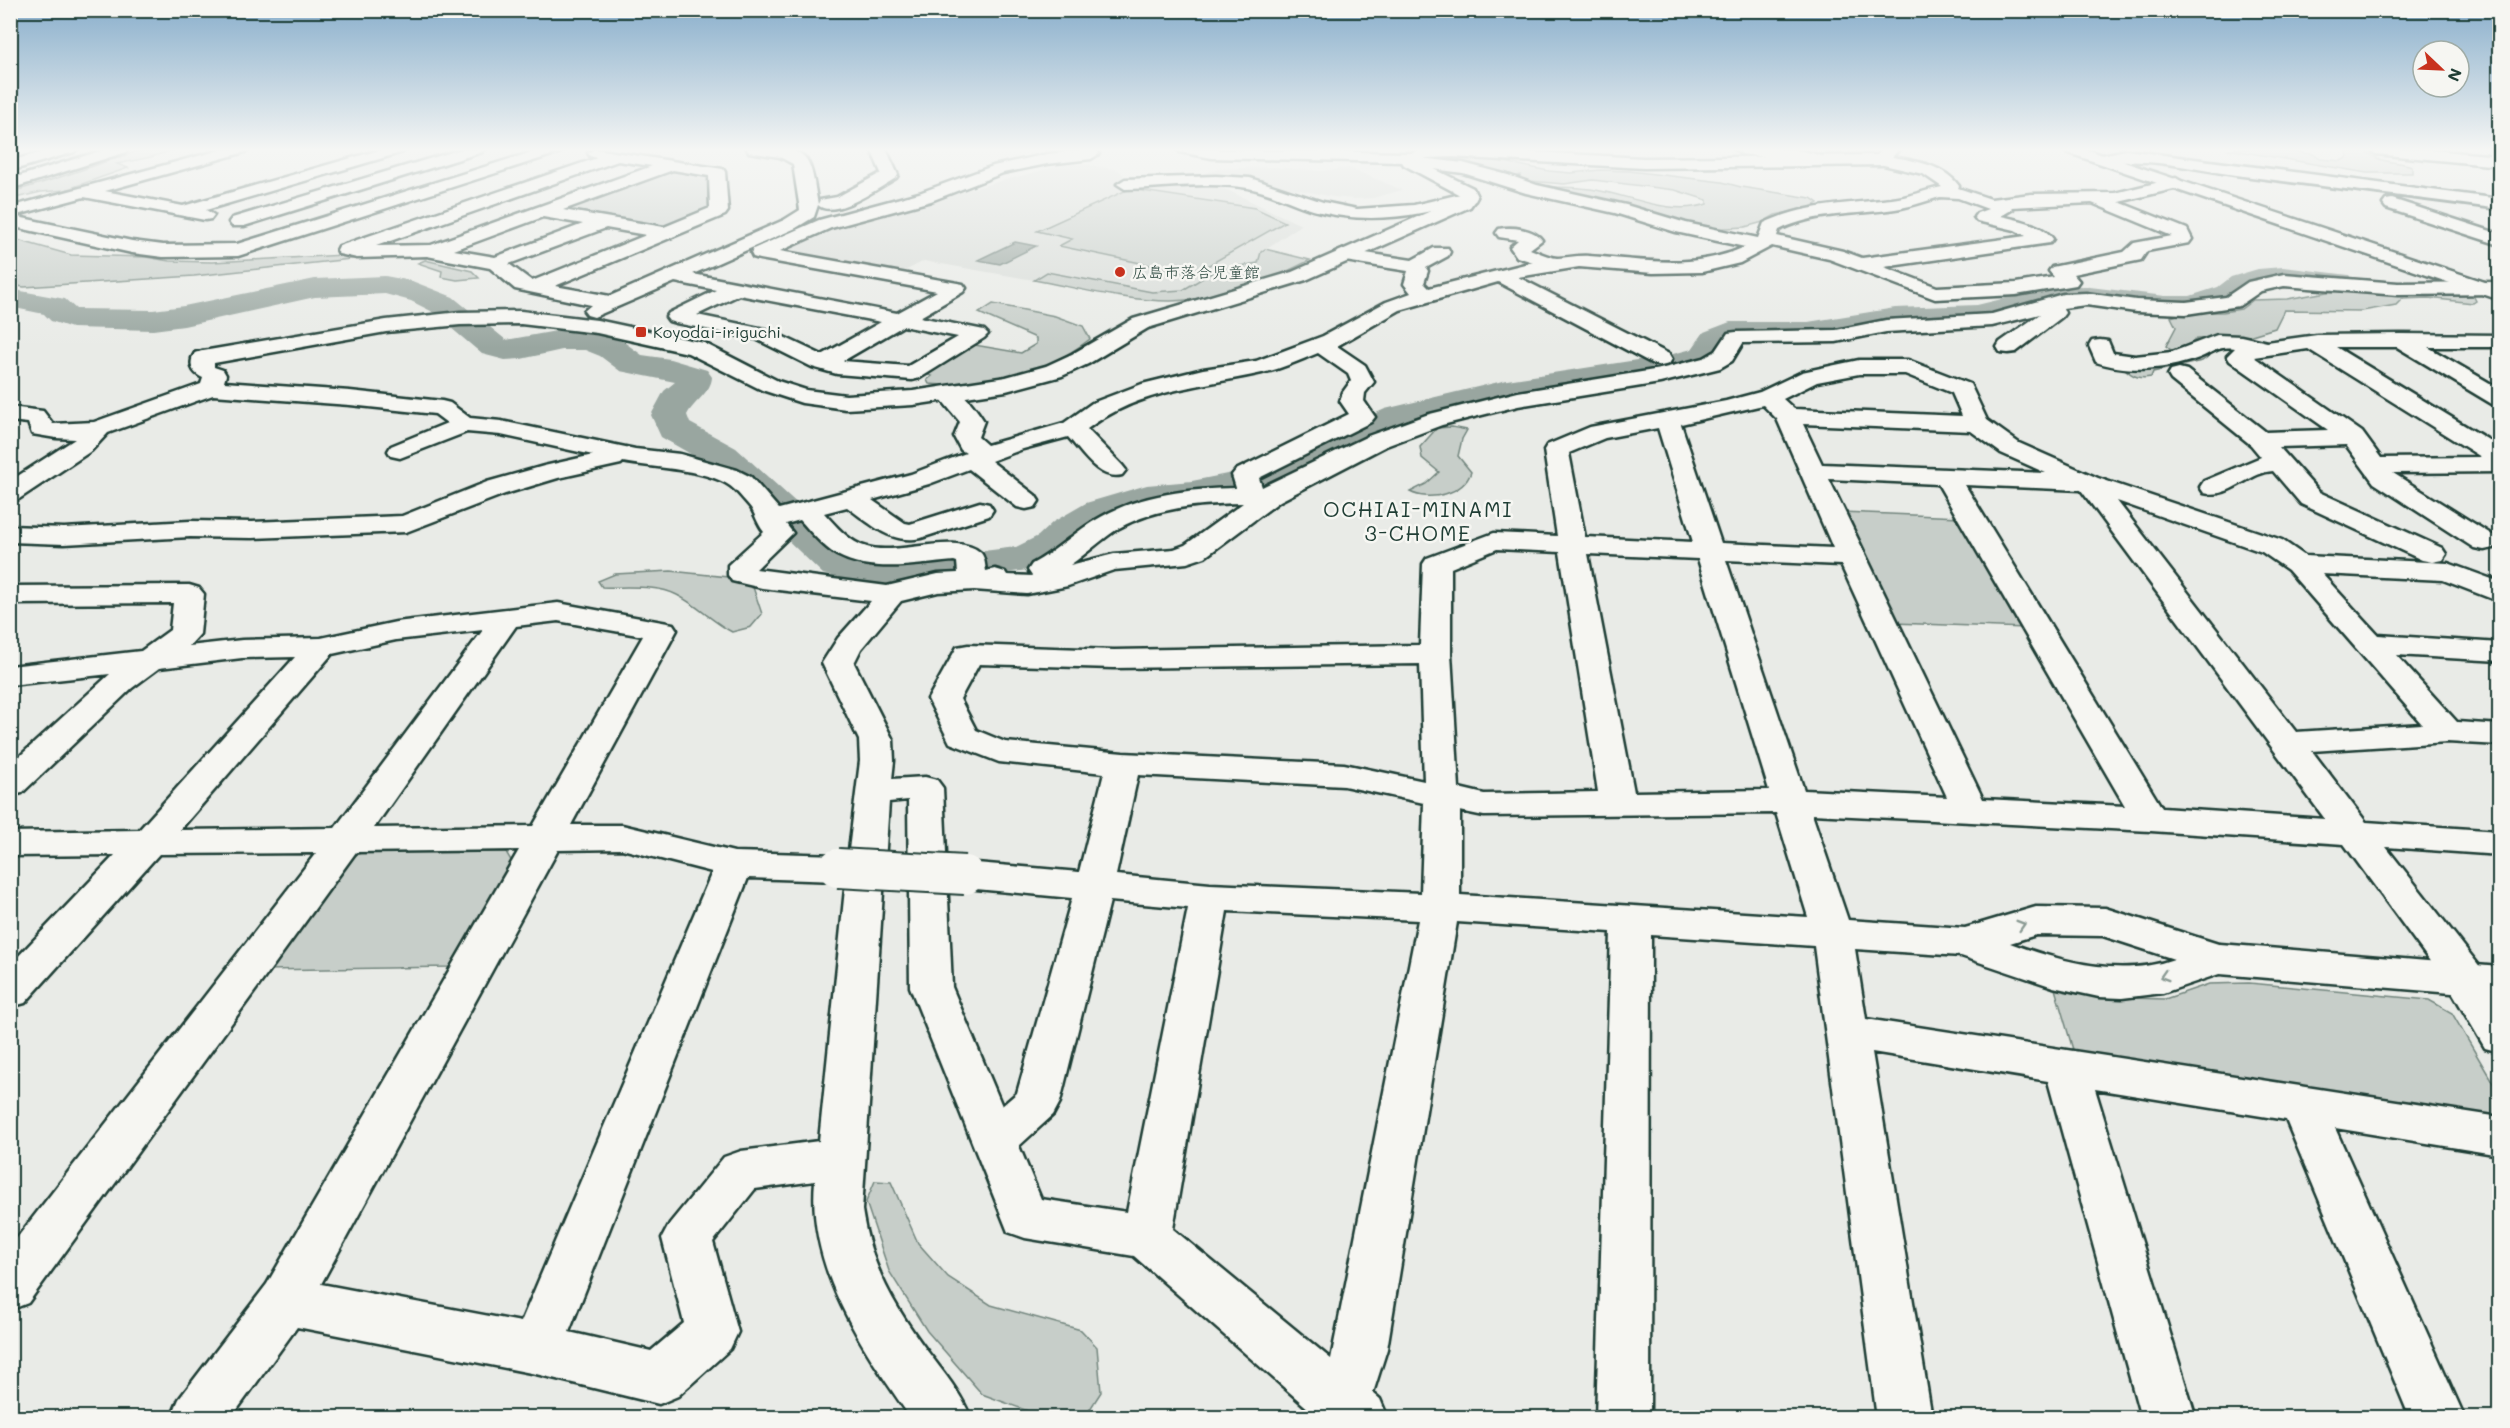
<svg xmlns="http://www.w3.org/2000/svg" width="2510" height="1428" viewBox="0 0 2510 1428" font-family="Mali,'Klee One',sans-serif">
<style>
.built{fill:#d8dcd8}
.green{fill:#c7cec9;stroke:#73867e;stroke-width:1.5}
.water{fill:#99a6a0;stroke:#687c75;stroke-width:1.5}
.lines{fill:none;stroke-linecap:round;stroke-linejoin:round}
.river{fill:#99a6a0;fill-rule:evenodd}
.minor-casing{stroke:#1f3d34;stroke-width:5}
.tertiary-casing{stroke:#1f3d34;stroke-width:5}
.primary-casing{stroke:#1f3d34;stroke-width:5}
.motorway-casing{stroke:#1f3d34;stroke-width:5}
.minor{fill:#f6f6f2;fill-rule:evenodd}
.tertiary{fill:#f6f6f2;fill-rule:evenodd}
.primary{fill:#f6f6f2;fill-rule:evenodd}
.motorway{fill:#f6f6f2;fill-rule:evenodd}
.minor-bridge-casing{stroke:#1f3d34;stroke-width:42;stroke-linecap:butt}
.minor-bridge{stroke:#f6f6f2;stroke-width:38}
.oneway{stroke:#8a9a93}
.poi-dot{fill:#c8321e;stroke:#f6f6f2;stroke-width:2}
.labels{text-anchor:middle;stroke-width:5;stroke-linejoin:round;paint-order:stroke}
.far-poi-label{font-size:16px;fill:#1f3d34;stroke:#f6f6f2;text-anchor:start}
.neighbourhood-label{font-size:21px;letter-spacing:1.5px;fill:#1f3d34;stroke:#f6f6f2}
</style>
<rect width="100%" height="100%" fill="#e9ebe7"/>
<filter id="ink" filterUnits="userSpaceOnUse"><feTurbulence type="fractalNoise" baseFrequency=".0167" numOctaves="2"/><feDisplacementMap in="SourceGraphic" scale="12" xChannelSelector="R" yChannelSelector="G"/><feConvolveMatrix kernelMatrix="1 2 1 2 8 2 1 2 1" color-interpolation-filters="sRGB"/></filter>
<g filter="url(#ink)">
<path class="built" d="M1066,164H1083L1119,170L1126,178L1125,186L1164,185L1221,187L1301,225L1261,252L1259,263L1216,270L1183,290L1152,292L1047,272L1034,280L924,261L899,274L777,253V249L826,227Z
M1274,167L1320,171L1350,168L1402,190L1373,198L1354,199L1333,197L1252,180L1188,178L1219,169Z"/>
<path class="green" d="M145,149H176L151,157L117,164L128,168L65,190L41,192L11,199V192C56,180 100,163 145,149Z
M2227,149H2269L2313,154L2320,159L2341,161L2348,157L2347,152C2366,146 2365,154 2379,159C2389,163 2401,162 2412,166V173H2367Z
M1473,156L1549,171L1571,173L1600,170L1629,171L1722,182L1741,187L1811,198L1818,203L1809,208L1775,215L1763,222L1745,227L1709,229L1546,190L1549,187C1564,187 1581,187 1596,190C1631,196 1671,216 1707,204V200L1675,190L1593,180L1564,184L1518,180L1521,175L1512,177L1424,159L1428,157Z
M669,169L710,174V211L674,227L660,228L561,212L562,208Z
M1129,189L1255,208L1285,222L1193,274L1059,246L1072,239L1037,231Z
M10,238L71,255L146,257L169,261L212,262L362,254L360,258L194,276L24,287L11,285Z
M1265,249L1310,260C1268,282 1218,300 1170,301C1125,301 1078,288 1034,280L1047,272L1152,292L1183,290L1216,270L1258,263L1261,252Z
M425,260L472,271L479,278L457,280L441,277L442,271L418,263Z
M2372,290L2459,292L2473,295L2476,301L2473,303L2428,298L2402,299L2396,305L2362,311L2284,310L2275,328L2245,337L2197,339L2181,349L2171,350L2166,346L2176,327L2171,317L2187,312H2223L2241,309L2253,300L2287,299L2327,292Z
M993,304L1055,316L1083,326L1090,339C1046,373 985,389 929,384L927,380L932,376L920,373L969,344L1021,353L1036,344V338L979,313Z
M2210,351L2213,353L2202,361L2153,372L2151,377C2140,379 2133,377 2125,369Z
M1452,427L1467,430L1462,439L1458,456L1471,472C1464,494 1429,502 1410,492L1426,484L1439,472L1422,458L1420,447L1437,428Z
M1842,512L1960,517L2025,628L1894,623Z
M671,571L728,577L753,587L762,614L751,627L732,632C713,622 697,605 677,595C657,584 625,588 602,587L598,581L615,574Z
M363,852H506L512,862L450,967L264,970L343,861Z
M2249,983L2429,1000L2452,1013L2499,1093V1113L2493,1118L2074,1053L2055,989L2096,997L2165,999L2209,984Z
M875,1181L891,1182L918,1243L948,1277L991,1305L1081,1330L1097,1347L1101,1392L1085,1417L1036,1414L982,1394L927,1331L889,1271L866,1202Z"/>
<path class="water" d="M1015,242L1036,246L1000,264L978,260Z"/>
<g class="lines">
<path class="river" d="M2283,267L2349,275L2353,281L2349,287L2338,290L2283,285L2261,287L2253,289L2240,301L2192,314H2165L2073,303L2048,306L1977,325L1895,328L1808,342H1736L1728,346L1716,363L1672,375L1507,402L1411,425L1277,487L1192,505L1152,509L1116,521L1083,540L1068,554L1042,568L927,584H864L823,574L708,464L661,437L651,415L664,391L675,382L620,371L600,356L585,350H562L521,359L505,360L482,354L431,311L411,301L385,294L315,297L184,326L153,330L72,328L51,321L44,314L10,307V289L65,299L76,309L153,310L184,306L315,279L385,276L412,281L453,297L506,340L562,330H590L624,342L642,355L670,359L707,370L712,377C711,393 694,401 687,415L690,423L736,448L854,555L864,558H927L1016,547L1038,536L1053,522L1086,503L1147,485L1192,481L1252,469L1385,409L1507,380L1669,355L1692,349L1704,332L1730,322H1808L1895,308L1977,305L2047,288L2073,285L2165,296H2190L2218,287L2231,277L2258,269Z"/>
<defs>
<path id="minor" d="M54,149H77L74,152L10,171V161Z
M224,149H248L245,152L105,191L183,206L383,149H406L403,152L206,210L214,215L211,219L205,220L84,197L13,216L132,241L163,245L237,244L542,149H564L561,152L238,256L163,257L132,253L10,226V207Z
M462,149H485L482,152L244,226H232L229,222L232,218Z
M595,149L723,169L725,172L728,211L725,215L555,286L610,296L784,220L800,210L793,164L780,157L749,152L747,149C764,149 798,143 808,162C814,173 815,191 818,204L820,200L837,197L881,173L871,149H886L898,175L896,178C880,187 834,220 818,205L814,217L796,228L693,274L897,313L937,291L760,259L753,257L751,253L753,249L819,220L919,193L993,166L1047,154L1082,150V149H1096L1099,154L1091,159L1047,164L1003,173L931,201L831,228L780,251L963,284L966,288L963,292L920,317L984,330L988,334L984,338L920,378L912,380L837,374L812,367L756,339L676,323L669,321L666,317L669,313L716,290L675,282L594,317L587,315L584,311L591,305L515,289L490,268L427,256L357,258L339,254L337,250L339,246L597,158L590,156L588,153ZM618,161L652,166L431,245L376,246ZM673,170L709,176L710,208L664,227L563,210ZM543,217L583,224L495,257L454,250ZM606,228L646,235L532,281L509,264ZM739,295L881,322L822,355L769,330L697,315ZM903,326L958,337L908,366L843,361Z
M1178,149L1413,153L1421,158L1463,163L1508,175L1537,185L1626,205L1686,223L1758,238L1764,223C1805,204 1848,204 1892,199C1909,197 1926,190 1942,187L1923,174L1875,163L1873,160L1881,155C1908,160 1942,162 1959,186L1958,188L1991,199L2031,194L2115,193L2176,178L2184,183L2182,187L2119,202L2187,229L2192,239L2189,243L2147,251L2141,260L2073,274L2079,281L2076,285L2016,295L1935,299L1829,259L1772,246L1740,263L1702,272L1653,273L1579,267L1518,277L1669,354L1672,359L1669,364L1661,366L1653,364L1498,282L1400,310L1337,346L1365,365L1374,382L1365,393L1364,401L1375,417L1371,422L1259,478L1262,487L1368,436L1426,415L1518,392L1660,369L1704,358L1716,351L1728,333L1736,332L1836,330L1886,320L1992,314L2063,294L2086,293L2136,300L2186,302L2226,297L2248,282L2284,274L2398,283L2500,282V294L2398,295L2284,286L2261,291L2239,306L2186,314L2136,312L2086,305L2063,308L2065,313L2062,317L2016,352L2008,353L2000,352L1997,347L2000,342L2040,314L1992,326L1886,332L1836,342L1743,343L1732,361L1720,368L1660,383L1518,406L1442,425L1386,446L1280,501L1205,557L1187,563L1114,570L1068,586L1027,594L974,590L938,592L901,601L861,649L854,663L893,740L894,761L892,779L925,777L937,780L943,788L947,874L952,866L965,862L1079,872L1104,773L999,762L950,743L928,699L957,647L968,645L1114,650L1420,645L1423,564L1427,558L1494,533L1557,536L1544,450L1547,445L1590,427L1726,401L1760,392L1802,372L1859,360H1908L1970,384L1987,420L2019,443L2098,478L2282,540L2305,556L2448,563L2500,582V602L2443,580L2322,574L2378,635L2500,643V661L2396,655L2457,722L2500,725V745L2447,742L2312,751L2366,822L2500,831V855L2386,847L2481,968L2500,999V1052L2485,1048L2451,990L2344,844L2151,831L1812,814L1848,920L1965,928L2036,907L2105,908L2234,949L2240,959L2234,969L2163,993L2122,998L2099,997L2053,987L1961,956L1855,949L1866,1019L2500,1117V1155L2335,1128L2465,1418H2410L2286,1120L2095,1089L2196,1418H2141L2048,1081L1872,1052L1932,1418H1877L1814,946L1651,935L1650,1418H1596L1611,932L1457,922L1387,1349L1373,1393L1380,1399L1388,1418H1319L1134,1256L1025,1238L1008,1232L910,987L908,800L889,802L862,1210C870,1265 895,1308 928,1352C944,1373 961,1393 971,1418H911C863,1349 807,1269 815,1181L755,1189L713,1242L738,1332L730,1349L678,1396L659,1404L536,1374L297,1327L231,1418H171L179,1399L267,1284L519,850L356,852L28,1303L10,1310V1247L316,853L159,854L25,1003L10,1007V965L115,855L10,856V832L139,830L295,657L242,658L159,668L132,688L22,793L10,796V765L110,674L10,685V666L141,651L170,630L173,603L10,604V586L189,585L199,588L204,594L200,634L189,646L242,640L321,638L396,622L558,603L673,624L677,630L571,825H622L734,852L838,855L848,858L860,761L859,740L822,663L838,638L871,601L762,588L732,581L728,575V565L764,532C757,523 756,516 751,508C746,502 740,495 735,490C715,469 651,468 623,462L621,464L558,478L505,494L406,532L252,538L190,537L64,544L10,542V526L64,528L190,521L252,522L402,516L487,482L544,466L593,455L501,435L467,432L400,458L391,456L388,451L391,446L447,423L435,414L350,405L213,395L108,433L91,451L19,499L10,501V481L75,439L56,438L32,434L28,423L10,421V407L43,411L53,424L94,422L201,384L203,378C192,373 188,364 195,353L203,351L211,353L214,358V367L223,370L226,375L224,382L350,391L442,401L450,403L470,418L501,421L635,449L680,454L737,470L751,477L779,509L911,474L966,453L961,450L954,437L960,422L936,393L940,388C959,383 974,406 984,421L978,437L987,445L1064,423L1092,403L1142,384L1203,369L1256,361L1323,336L1386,302L1411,293L1404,284L1408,271L1339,260L1337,256L1339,252L1346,250L1412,260L1434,248H1448L1450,252L1448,256L1426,268L1428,271L1424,283L1429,288L1533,262L1517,257L1510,247L1518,240L1499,237L1496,233L1499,229C1512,226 1534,229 1542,240L1530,249C1538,252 1548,257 1557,258C1567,258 1578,255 1589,256C1643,260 1694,270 1745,247L1676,232L1615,213L1526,193L1463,173L1411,166L1404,162L1212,158L1180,152ZM1940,197L1958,198L1988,209L1977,213L1974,217L1977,221L2015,230L2026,236L1862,258L1843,251L1777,236L1779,230C1816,212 1855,215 1895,209C1910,207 1926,201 1940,197ZM2092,203L2172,236L2134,243L2124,252L2052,267L2049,271L2054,277L2016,283L1937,287L1884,267L2050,243L2053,239C2042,224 2019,220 2001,216L2013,209L2011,207ZM1318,353L1348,374L1351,381L1343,392L1340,401L1349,414L1236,470L1232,475L1236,488C1191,489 1141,494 1101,517C1076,530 1057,551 1032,564L1028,570L1032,576L1007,575L1005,572L995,569L986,571C985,565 985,558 981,553C959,531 897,556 867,547C849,542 836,526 824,513L847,507C870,523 891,545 921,538L989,516L993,510L989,504L980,502L910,524L905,523L872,500L929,484L969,469L1017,507L1026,509L1035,507L1039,501L1035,495L991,461L1023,449L1068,437C1082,452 1099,481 1122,475L1126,470L1122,465L1087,429C1140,389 1200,387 1262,373C1281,369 1300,360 1318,353ZM1859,374H1905L1952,393L1962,416L1794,409L1783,399L1817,382ZM1763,405L1777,419L1833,548L1721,543L1681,424ZM1803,424L1971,431L2001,453L2046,473L1822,464ZM1658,428L1693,542L1585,537L1569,453L1605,438ZM1829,479L1938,484L2125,806L1983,799ZM1965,485L2081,490L2325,819L2162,808ZM2117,501L2262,552L2288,570L2422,724L2296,732ZM1243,503L1185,545L1174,549L1114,554L1070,565C1087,553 1102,539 1119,528C1157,507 1201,504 1243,503ZM800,520C811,532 823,547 837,555C873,574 916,564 954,561L957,562L958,573L938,574L887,586L756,569L793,533L786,524ZM1497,549L1560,552L1598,792L1484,794L1459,788L1451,654V568ZM1588,554L1698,559L1769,790L1634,792ZM1726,560L1841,565L1947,797L1804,790ZM558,621L643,636L533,826L374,828L516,626ZM483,630L335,828L180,830L332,654L396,640ZM979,664L1114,668L1420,664L1424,781L1344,764L1123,753L1005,742L976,730L960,699ZM1138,775L1344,786L1424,803L1421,893L1210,884L1116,875ZM1460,811L1484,816L1776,813L1808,917L1460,895ZM622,849L712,872L521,1322L321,1284L558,850ZM947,876L952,884L965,888L1072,898L1017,1093L1002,1106L952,987ZM748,878L838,881L846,879L819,1141L741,1151L724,1157L670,1223L662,1238L684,1323L651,1351L569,1332ZM1110,901L1188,908L1127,1212L1041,1199L1019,1146L1053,1115L1060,1102ZM1227,911L1418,920L1331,1359L1173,1229ZM2036,935L2103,936L2174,959C2120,978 2062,962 2010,943Z
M1734,149C1751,147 1814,147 1824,159L1816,164L1742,154Z
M2368,149H2419L2500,156V166L2376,154Z
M2126,150L2500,199V209C2411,197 2323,186 2235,175C2190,169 2148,156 2103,164L2095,159L2097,156Z
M1216,176L1250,178L1323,202L1357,209L1414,205L1469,192L1475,193L1477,197L1475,201C1419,215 1371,226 1313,210C1292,204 1270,192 1248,188C1213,181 1162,188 1125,189L1117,184L1125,179Z
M2392,199L2500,234V245L2386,208L2383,204L2386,200Z
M2400,334L2500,335V347H2428L2500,389V406L2492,404L2397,347H2336L2500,447V472L2393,473L2494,536L2498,542L2494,548L2484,550L2474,548L2374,483L2346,445L2279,447L2319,492L2442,548L2446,554L2442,560L2432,562L2422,560L2301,504L2273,471C2249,472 2230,499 2204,493L2200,487L2204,481L2261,457L2251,445L2171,380L2168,375L2171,370L2179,368L2187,370L2266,432L2328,430L2230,361L2227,356L2235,348C2216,346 2215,352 2199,358C2166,370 2129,373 2096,362L2089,346L2092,341L2100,340L2108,341L2113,353L2135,356L2172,352L2217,335L2241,336L2267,342L2317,335ZM2308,349L2481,457L2381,458L2362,432L2254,357Z"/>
<path id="tertiary" d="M1422,149H1473L1644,158L1877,155L1883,149H1899L1887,163L1881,165L1644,168L1452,157L1426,158L1420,162L1473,188L1477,197L1470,207L1306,280L1148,328L1088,364L1062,376L1006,391L913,405L846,409L802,403L762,390L688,353L597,333L521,324L460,325L386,332L203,365L195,363L192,358L195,353L203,351L386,320L460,312L521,311L597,320L704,343L778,381L806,390L846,395L913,391L1006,377L1046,366L1072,354L1133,319L1292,272L1458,199L1460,195L1404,165L1402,162L1416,151Z
M2220,944L2500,967V997L2220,974L2206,969L2200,959L2206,949Z"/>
<path id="primary" d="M2063,149H2085L2500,287V300L2066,152Z"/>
<path id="motorway" d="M107,149H129L126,152L10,189V179Z"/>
</defs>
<use href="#minor" class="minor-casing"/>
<use href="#tertiary" class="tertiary-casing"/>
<use href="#primary" class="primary-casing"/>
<use href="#motorway" class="motorway-casing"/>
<use href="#minor" class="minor"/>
<use href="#tertiary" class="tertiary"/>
<use href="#primary" class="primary"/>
<use href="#motorway" class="motorway"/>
<defs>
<path id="minor-bridge" d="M838,868L965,875"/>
</defs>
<use href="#minor-bridge" class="minor-bridge-casing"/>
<use href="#minor-bridge" class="minor-bridge"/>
</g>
<defs><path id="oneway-chevron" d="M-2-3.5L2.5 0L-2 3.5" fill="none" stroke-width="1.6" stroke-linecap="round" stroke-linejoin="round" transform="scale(1.5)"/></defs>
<g class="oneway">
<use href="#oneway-chevron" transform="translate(2021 925) rotate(-17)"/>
<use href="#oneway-chevron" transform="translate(2164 976) rotate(163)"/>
</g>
</g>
<linearGradient id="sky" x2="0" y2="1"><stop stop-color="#88aecb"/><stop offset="0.43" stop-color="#f5f6f4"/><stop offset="1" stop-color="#f5f6f4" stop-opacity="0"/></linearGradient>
<rect width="2510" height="348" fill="url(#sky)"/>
<g class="poi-dot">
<circle cx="1120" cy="272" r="6"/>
<rect x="635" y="326" width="12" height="12" rx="3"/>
</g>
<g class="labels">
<g class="far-poi-label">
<text x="1132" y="278">広島市落合児童館</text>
<text x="653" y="338">Koyodai-iriguchi</text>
</g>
<g class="neighbourhood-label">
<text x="1418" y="517">OCHIAI-MINAMI<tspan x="1418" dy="24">3-CHOME</tspan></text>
</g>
</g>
<rect width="2510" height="1428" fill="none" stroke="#f6f6f2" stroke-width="36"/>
<rect x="18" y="18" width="2474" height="1392" fill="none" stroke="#1f3d34" stroke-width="2" filter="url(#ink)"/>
<g transform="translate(2441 69) rotate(113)"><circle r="28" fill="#f6f6f2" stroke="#a0aca6" stroke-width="1.5"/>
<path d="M0-4.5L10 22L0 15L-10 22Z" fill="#c8321e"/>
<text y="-9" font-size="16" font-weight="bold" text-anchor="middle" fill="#1f3d34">N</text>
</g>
</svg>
